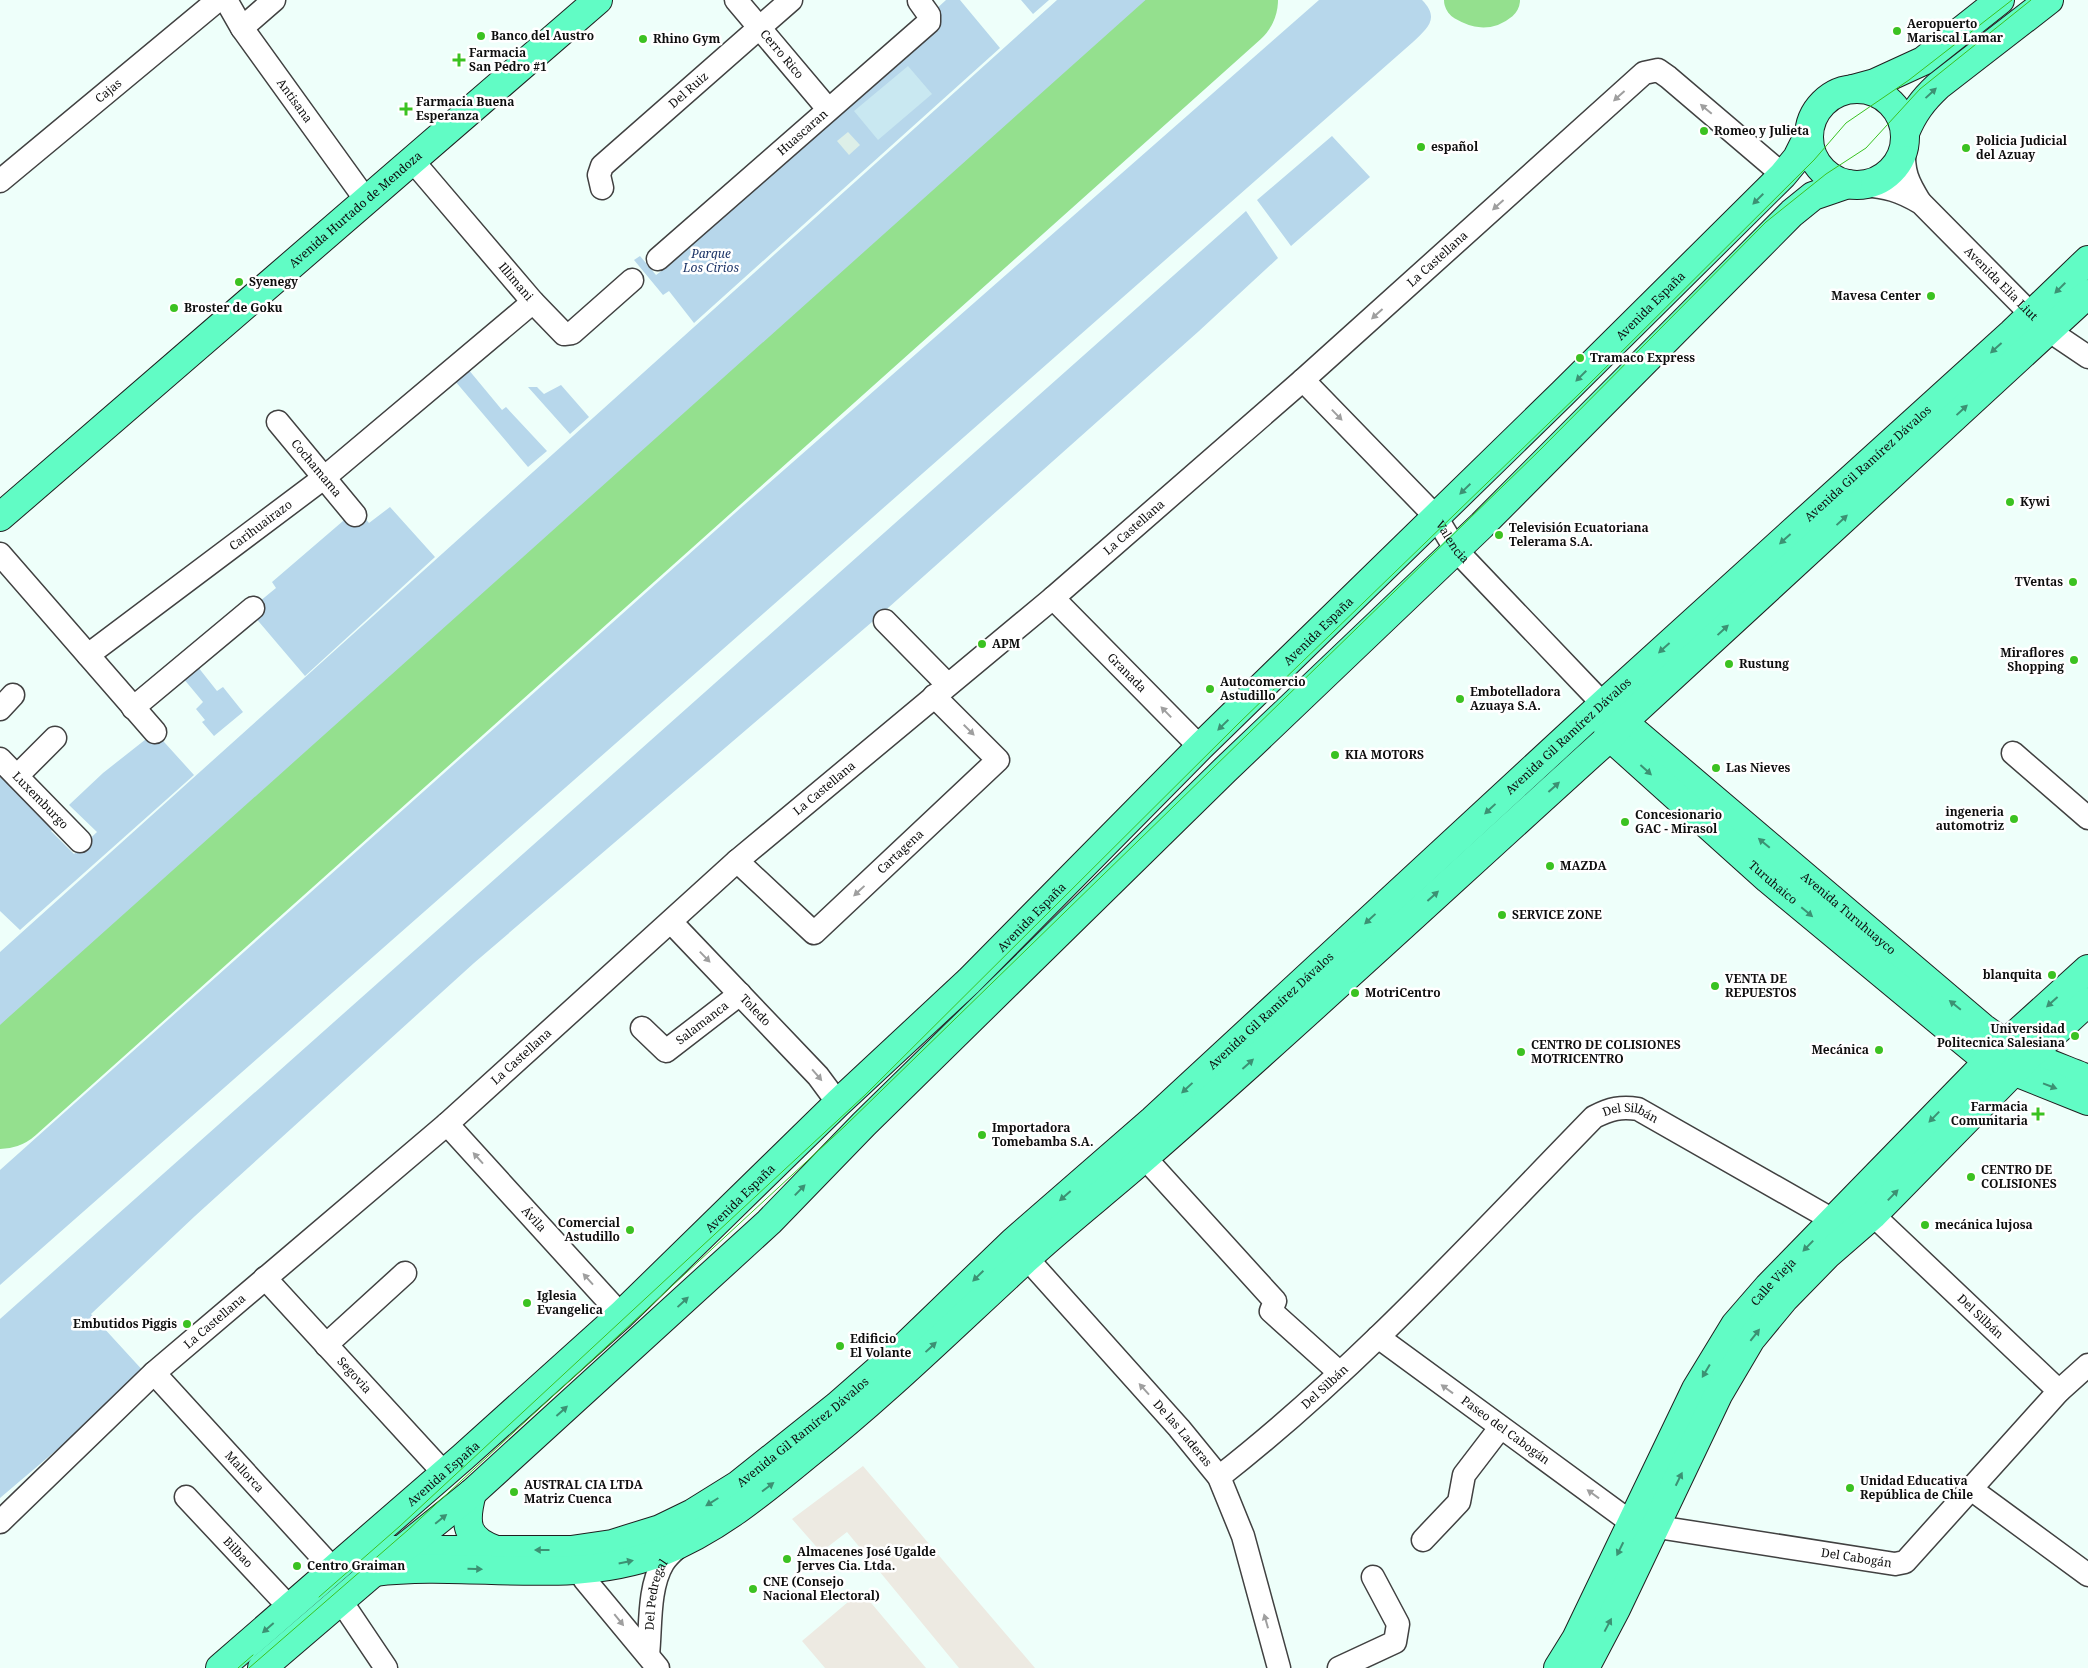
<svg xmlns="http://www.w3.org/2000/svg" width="2088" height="1668" viewBox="0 0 2088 1668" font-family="'Noto Serif',serif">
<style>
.industrial{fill:#edeae2}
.green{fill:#b7d7eb}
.pitch{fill:#c9e8f1}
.plaza{fill:#ddefe8}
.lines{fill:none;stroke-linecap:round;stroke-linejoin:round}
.taxiway{stroke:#94e08e;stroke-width:42}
.runway{stroke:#94e08e;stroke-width:106}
.minor-casing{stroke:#414141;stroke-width:25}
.major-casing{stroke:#1f1f1f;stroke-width:30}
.minor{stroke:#fff;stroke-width:22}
.major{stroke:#61fcc5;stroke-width:28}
.tram{stroke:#3bc221;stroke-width:1}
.oneway{fill:#3c9173}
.oneway2{fill:#9f9f9f}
.poi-dot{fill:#3bc221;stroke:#fff;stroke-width:2}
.labels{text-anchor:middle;stroke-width:5;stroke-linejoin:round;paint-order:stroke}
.poi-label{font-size:12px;font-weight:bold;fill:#0e0e0e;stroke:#fff;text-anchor:start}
.street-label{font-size:12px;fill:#0e0e0e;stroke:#fff}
.park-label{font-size:12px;font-style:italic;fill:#1c3467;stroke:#fff}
</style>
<rect width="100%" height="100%" fill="#eefffa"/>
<path class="industrial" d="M863,1466L975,1598L1035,1668H959L847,1532L821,1552L792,1519Z
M861,1591L926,1668H825L802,1641Z"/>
<path class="green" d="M946,0H960L1000,48L694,323L669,291L663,295L634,260L640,256L656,275L671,264L670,253Z
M1021,0H1049L1033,14Z
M1057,0H1153L0,1032V952Z
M1319,0H1422C1440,18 1428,28 1413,42L0,1285V1170L744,505Z
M1332,136L1370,177L1291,246L1257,200Z
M1246,211L1278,258L1199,331L879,616L474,963L195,1216L91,1314L146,1374L0,1498V1319Z
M468,369L502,410L506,407L547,451L528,467L455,381Z
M561,385L589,417L570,434L528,387H537L544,394Z
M390,507L435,557L305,676L249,610L276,588L272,582L357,509L369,523Z
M198,667L217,691L223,687L243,712L214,736L202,722L205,720L196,709L203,702L183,678Z
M155,732L194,775L20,930L0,911V772L56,826L51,831L74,854L97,832L69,805L103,773Z"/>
<path class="pitch" d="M908,66L932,94L878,140L854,111Z"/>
<path class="plaza" d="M848,132L860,145L849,155L837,141Z"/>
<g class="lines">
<path class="taxiway" d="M1465,0C1477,7 1487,10 1499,0"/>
<path class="runway" d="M0,1096L1225,0"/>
<defs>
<g id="minor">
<path id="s1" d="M226,0L242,28L366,200"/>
<path id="s2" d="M736,0L828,109"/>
<path d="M242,28L274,0"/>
<path d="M1904,147C1903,172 1907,181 1920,202"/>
<path id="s3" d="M412,160L533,302L564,334L572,333L632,280"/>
<path id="s4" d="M0,181L218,0"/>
<path id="s5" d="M1862,185C1887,187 1899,190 1921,203L2031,314L2048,330L2088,357"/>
<path id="s6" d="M602,188L599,175L602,166L791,0"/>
<path id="s7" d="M658,259L929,22V15L919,1"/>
<path id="s8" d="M1303,380L1436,517L1456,550L1603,704"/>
<path id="s9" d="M278,422L355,515"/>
<path d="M0,554L155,732"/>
<path id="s10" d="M1053,598L1200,747"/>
<path d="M885,621L947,684"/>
<path id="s11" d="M88,655L325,477L533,302"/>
<path d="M133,708L253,608"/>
<path d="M0,709L13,695"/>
<path d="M2013,753L2088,818"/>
<path id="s12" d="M0,759L80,841"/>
<path d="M17,776L55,738"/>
<path id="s13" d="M737,861L814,933L998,760L934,696"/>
<path id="s14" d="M671,922L818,1076L838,1103"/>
<path id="s15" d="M642,1028L666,1051L740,994"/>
<path id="s16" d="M447,1124L621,1315"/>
<path d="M1145,1158L1275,1301L1271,1311L1340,1373"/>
<path id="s17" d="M1015,1245L1179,1428L1219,1477L1243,1536L1279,1668"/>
<path id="s18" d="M265,1278L444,1473"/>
<path id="s19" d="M1378,1337L1632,1523L1895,1564L1905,1562L2059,1391L2088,1365"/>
<path d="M326,1345L405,1273"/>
<path id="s20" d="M154,1373L334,1570"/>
<path id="s21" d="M1219,1477C1356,1370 1474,1240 1594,1117C1610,1109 1621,1106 1638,1109L1833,1220C1847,1221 1860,1210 1873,1215L2059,1391"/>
<path d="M1971,1489L2088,1575"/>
<path id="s22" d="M186,1497L290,1608"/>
<path id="s23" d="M0,1522L154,1373L447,1124L737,861L1053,598L1303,380L1644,73L1658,70L1668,77L1783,175"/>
<path d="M1423,1540L1459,1502L1464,1475L1500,1428"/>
<path d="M573,1556L577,1568L585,1580L658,1668"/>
<path d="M341,1601L386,1668"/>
<path id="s24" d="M648,1655C651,1627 648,1588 663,1563C668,1555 675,1550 682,1543"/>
<path d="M1339,1668L1395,1642L1398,1624L1373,1577"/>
</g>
<g id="major">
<path d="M1853,89L1875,83L1923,61L2000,0"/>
<circle cx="1857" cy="137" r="48"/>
<path d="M1905,133C1913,113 1923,100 1938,86L2049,0"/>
<path id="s25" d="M0,517L598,0"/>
<path id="s26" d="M1609,710L1983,1028C2016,1053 2049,1063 2088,1079"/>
<path id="s27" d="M1606,720L1610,737L1768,879L1967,1044L1988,1061L2088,1101"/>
<path d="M472,1493C464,1523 465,1539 496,1550"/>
<path id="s28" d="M357,1550H571L612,1544L660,1529L693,1513L738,1485L837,1406L902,1349L1013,1242L1153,1120L1603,704L2012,333L2088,260"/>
<path d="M374,1572C467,1560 569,1587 659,1553C715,1531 761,1493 807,1455C884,1394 954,1325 1026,1259C1064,1224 1105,1192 1144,1158C1301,1021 1455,877 1610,737L1623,722L2088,294"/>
<path id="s29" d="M220,1668L463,1457L621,1315L838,1103L969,981L1200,747L1563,393L1783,175L1797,158L1809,134"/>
<path d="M262,1668L374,1572L472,1493L769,1222L864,1124L1225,770L1482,525L1792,213L1813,196L1848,184"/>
<path id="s30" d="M1558,1668L1576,1639L1696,1389L1735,1325L1768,1287L2005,1044L2088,969"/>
<path d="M1585,1668L1616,1609L1718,1395L1751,1339L1784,1299L1827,1255L1873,1215L2029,1056L2088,1002"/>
</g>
</defs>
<use href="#minor" class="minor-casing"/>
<use href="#major" class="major-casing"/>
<use href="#minor" class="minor"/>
<use href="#major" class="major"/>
<path class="tram" d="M319,1597L400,1526L865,1095L1239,723L1579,394L1814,160L1846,123L1909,80L2012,0
M238,1668L253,1655
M249,1668L408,1530L845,1126L1540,450L1766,222L1826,174L1866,148L1920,89L2031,0"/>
</g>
<defs><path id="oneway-solid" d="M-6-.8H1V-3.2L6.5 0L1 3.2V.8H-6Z" transform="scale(1.25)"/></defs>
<g class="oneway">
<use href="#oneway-solid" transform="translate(1931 93) rotate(-43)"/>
<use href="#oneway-solid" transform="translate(1758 199) rotate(135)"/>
<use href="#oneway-solid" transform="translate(2060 288) rotate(135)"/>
<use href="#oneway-solid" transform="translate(1996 348) rotate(138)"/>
<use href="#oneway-solid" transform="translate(1581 376) rotate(135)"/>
<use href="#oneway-solid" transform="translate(1962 410) rotate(-43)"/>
<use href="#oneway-solid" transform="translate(1465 489) rotate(136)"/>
<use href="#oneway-solid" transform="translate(1842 520) rotate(-43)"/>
<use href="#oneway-solid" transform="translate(1785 539) rotate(138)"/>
<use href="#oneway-solid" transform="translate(1723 630) rotate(-43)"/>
<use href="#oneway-solid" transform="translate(1664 648) rotate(138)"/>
<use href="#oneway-solid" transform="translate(1223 725) rotate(136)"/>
<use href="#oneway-solid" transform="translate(1646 770) rotate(42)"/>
<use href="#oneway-solid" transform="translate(1554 787) rotate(-42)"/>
<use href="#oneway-solid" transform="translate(1490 809) rotate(137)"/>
<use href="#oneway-solid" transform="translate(1764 843) rotate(-140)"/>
<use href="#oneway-solid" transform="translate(1433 896) rotate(-42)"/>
<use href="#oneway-solid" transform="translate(1807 912) rotate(40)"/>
<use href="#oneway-solid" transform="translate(1370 919) rotate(137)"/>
<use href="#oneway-solid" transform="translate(2052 1002) rotate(138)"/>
<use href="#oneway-solid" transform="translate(1955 1005) rotate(-141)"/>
<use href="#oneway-solid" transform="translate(1248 1064) rotate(-42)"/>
<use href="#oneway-solid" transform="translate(2050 1086) rotate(21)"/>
<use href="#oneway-solid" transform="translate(1187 1088) rotate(137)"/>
<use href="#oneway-solid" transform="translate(1934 1117) rotate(134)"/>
<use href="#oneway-solid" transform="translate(800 1190) rotate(-46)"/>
<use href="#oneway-solid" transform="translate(1893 1195) rotate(-46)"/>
<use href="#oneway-solid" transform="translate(1065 1196) rotate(139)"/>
<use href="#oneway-solid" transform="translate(1808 1246) rotate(134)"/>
<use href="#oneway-solid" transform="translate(978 1276) rotate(136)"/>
<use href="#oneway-solid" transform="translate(683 1302) rotate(-43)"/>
<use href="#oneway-solid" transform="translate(1755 1335) rotate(-52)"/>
<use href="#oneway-solid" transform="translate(931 1347) rotate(-43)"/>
<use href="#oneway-solid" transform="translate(1706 1371) rotate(121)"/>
<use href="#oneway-solid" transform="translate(562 1411) rotate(-42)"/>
<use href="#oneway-solid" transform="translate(1679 1479) rotate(-64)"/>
<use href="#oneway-solid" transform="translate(768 1487) rotate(-37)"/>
<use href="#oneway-solid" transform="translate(712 1502) rotate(148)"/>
<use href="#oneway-solid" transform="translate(441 1519) rotate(-39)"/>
<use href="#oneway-solid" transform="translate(1620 1549) rotate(116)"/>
<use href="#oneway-solid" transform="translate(542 1550) rotate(180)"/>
<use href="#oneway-solid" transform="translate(626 1562) rotate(-12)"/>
<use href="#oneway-solid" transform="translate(475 1569) rotate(1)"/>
<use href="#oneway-solid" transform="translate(1608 1625) rotate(-62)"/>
<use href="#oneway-solid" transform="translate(268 1628) rotate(139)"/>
</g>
<g class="oneway2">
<use href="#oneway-solid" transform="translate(1619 96) rotate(138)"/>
<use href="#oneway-solid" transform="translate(1706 109) rotate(-140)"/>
<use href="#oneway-solid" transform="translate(1498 205) rotate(138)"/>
<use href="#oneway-solid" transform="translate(1377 314) rotate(138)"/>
<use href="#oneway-solid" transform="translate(1337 415) rotate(46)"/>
<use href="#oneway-solid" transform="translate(1166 712) rotate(-134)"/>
<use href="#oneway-solid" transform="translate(969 730) rotate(45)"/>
<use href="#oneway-solid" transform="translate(859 891) rotate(137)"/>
<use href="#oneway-solid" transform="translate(705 957) rotate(46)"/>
<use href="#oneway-solid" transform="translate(817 1075) rotate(49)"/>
<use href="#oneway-solid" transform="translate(478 1158) rotate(-132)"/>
<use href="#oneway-solid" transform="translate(588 1279) rotate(-132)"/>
<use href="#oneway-solid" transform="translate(1144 1389) rotate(-132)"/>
<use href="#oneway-solid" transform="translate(1447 1389) rotate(-144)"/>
<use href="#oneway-solid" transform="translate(1593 1494) rotate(-144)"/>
<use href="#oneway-solid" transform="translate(619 1620) rotate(51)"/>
<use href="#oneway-solid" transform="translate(1266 1621) rotate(-106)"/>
</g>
<g class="poi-dot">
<circle cx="1897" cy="31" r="5"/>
<circle cx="481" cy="36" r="5"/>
<circle cx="643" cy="39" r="5"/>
<path d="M456.5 52.5h5v5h5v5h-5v5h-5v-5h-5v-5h5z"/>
<path d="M403.5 101.5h5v5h5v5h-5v5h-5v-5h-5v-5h5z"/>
<circle cx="1704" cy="131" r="5"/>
<circle cx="1421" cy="147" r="5"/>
<circle cx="1966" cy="148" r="5"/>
<circle cx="239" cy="282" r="5"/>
<circle cx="1931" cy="296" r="5"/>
<circle cx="174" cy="308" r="5"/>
<circle cx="1580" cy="358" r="5"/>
<circle cx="2010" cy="502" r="5"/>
<circle cx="1499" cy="535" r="5"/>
<circle cx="2073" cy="582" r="5"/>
<circle cx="982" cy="644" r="5"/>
<circle cx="2074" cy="660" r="5"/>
<circle cx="1729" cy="664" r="5"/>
<circle cx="1210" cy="689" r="5"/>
<circle cx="1460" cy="699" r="5"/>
<circle cx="1335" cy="755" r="5"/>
<circle cx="1716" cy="768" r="5"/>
<circle cx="2014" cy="819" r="5"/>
<circle cx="1625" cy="822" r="5"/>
<circle cx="1550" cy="866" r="5"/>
<circle cx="1502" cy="915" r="5"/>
<circle cx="2052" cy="975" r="5"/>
<circle cx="1715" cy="986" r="5"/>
<circle cx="1355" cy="993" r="5"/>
<circle cx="2075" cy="1036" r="5"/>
<circle cx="1879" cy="1050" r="5"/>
<circle cx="1521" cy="1052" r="5"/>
<path d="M2035.5 1106.5h5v5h5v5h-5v5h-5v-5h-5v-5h5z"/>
<circle cx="982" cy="1135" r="5"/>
<circle cx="1971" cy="1177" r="5"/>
<circle cx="1925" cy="1225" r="5"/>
<circle cx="630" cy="1230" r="5"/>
<circle cx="527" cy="1303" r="5"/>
<circle cx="187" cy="1324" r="5"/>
<circle cx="840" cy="1346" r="5"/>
<circle cx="1850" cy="1488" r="5"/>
<circle cx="514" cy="1492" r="5"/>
<circle cx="787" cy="1559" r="5"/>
<circle cx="297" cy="1566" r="5"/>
<circle cx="753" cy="1589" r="5"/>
</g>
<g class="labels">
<g class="poi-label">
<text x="1907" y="28">Aeropuerto<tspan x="1907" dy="14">Mariscal Lamar</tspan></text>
<text x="491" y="40">Banco del Austro</text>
<text x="653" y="43">Rhino Gym</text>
<text x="469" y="57">Farmacia<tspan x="469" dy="14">San Pedro #1</tspan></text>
<text x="416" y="106">Farmacia Buena<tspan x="416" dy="14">Esperanza</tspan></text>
<text x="1714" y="135">Romeo y Julieta</text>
<text x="1976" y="145">Policia Judicial<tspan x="1976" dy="14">del Azuay</tspan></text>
<text x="1431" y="151">español</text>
<text x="249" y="286">Syenegy</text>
<text x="1921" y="300" text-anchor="end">Mavesa Center</text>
<text x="184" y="312">Broster de Goku</text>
<text x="1590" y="362">Tramaco Express</text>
<text x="2020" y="506">Kywi</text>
<text x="1509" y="532">Televisión Ecuatoriana<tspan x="1509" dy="14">Telerama S.A.</tspan></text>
<text x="2063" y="586" text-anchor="end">TVentas</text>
<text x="992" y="648">APM</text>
<text x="2064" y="657" text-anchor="end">Miraflores<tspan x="2064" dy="14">Shopping</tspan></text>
<text x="1739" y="668">Rustung</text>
<text x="1220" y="686">Autocomercio<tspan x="1220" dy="14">Astudillo</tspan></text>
<text x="1470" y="696">Embotelladora<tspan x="1470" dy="14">Azuaya S.A.</tspan></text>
<text x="1345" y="759">KIA MOTORS</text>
<text x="1726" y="772">Las Nieves</text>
<text x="2004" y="816" text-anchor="end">ingeneria<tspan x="2004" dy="14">automotriz</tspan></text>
<text x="1635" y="819">Concesionario<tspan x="1635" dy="14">GAC - Mirasol</tspan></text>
<text x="1560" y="870">MAZDA</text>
<text x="1512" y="919">SERVICE ZONE</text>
<text x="2042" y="979" text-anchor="end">blanquita</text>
<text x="1725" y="983">VENTA DE<tspan x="1725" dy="14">REPUESTOS</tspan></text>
<text x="1365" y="997">MotriCentro</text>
<text x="2065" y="1033" text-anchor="end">Universidad<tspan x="2065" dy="14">Politecnica Salesiana</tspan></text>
<text x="1531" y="1049">CENTRO DE COLISIONES<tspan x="1531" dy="14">MOTRICENTRO</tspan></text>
<text x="1869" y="1054" text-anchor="end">Mecánica</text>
<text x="2028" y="1111" text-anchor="end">Farmacia<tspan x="2028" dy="14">Comunitaria</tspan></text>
<text x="992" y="1132">Importadora<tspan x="992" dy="14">Tomebamba S.A.</tspan></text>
<text x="1981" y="1174">CENTRO DE<tspan x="1981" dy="14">COLISIONES</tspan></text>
<text x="620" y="1227" text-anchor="end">Comercial<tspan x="620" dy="14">Astudillo</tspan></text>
<text x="1935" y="1229">mecánica lujosa</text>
<text x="537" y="1300">Iglesia<tspan x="537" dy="14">Evangelica</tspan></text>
<text x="177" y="1328" text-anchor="end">Embutidos Piggis</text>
<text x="850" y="1343">Edificio<tspan x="850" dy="14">El Volante</tspan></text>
<text x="1860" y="1485">Unidad Educativa<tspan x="1860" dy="14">República de Chile</tspan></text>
<text x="524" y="1489">AUSTRAL CIA LTDA<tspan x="524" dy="14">Matriz Cuenca</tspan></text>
<text x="797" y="1556">Almacenes José Ugalde<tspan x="797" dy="14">Jerves Cia. Ltda.</tspan></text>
<text x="307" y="1570">Centro Graiman</text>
<text x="763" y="1586">CNE (Consejo<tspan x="763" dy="14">Nacional Electoral)</tspan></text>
</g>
<g class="street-label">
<text dy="4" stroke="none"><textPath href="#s2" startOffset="71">Cerro Rico</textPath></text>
<text dy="4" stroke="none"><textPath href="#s6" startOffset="138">Del Ruiz</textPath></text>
<text dy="4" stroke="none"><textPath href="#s4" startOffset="141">Cajas</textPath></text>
<text dy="4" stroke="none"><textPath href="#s1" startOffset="122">Antisana</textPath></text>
<text dy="4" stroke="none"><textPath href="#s7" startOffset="192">Huascaran</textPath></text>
<text dy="4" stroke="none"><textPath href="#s25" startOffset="470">Avenida Hurtado de Mendoza</textPath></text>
<text dy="4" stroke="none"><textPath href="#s23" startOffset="1914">La Castellana</textPath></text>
<text dy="4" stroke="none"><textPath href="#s3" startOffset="160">Illimani</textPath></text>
<text dy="4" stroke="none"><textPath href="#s5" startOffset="176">Avenida Elia Liut</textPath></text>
<text dy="4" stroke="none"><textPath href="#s29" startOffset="1976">Avenida España</textPath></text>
<text dy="4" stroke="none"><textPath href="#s28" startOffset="1919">Avenida Gil Ramírez Dávalos</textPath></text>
<text dy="4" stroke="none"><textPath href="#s9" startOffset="60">Cochamama</textPath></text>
<text dy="4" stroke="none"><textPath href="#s11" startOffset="216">Carihuairazo</textPath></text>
<text dy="4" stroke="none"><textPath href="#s23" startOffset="1509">La Castellana</textPath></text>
<text dy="4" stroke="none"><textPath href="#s8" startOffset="221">Valencia</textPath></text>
<text dy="4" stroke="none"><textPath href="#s29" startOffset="1511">Avenida España</textPath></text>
<text dy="4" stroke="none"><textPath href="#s10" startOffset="105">Granada</textPath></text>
<text dy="4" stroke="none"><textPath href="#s28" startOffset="1514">Avenida Gil Ramírez Dávalos</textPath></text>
<text dy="4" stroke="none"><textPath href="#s23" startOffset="1104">La Castellana</textPath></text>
<text dy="4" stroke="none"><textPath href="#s12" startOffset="58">Luxemburgo</textPath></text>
<text dy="4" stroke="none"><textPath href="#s13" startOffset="224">Cartagena</textPath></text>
<text dy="4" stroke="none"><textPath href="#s27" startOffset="236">Turuhaico</textPath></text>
<text dy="4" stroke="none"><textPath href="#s26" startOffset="314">Avenida Turuhuayco</textPath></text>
<text dy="4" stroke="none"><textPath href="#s29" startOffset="1106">Avenida España</textPath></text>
<text dy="4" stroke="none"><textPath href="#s14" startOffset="122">Toledo</textPath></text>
<text dy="4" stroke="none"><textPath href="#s28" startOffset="1109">Avenida Gil Ramírez Dávalos</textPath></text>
<text dy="4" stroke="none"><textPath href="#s15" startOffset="79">Salamanca</textPath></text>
<text dy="4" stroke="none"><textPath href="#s23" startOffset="699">La Castellana</textPath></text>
<text dy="4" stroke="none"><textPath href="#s21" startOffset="559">Del Silbán</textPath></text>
<text dy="4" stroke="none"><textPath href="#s29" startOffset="701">Avenida España</textPath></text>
<text dy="4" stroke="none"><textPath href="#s16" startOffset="129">Ávila</textPath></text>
<text dy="4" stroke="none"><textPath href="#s30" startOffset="444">Calle Vieja</textPath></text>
<text dy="4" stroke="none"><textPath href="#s21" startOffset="979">Del Silbán</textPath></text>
<text dy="4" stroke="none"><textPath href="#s23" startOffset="294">La Castellana</textPath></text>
<text dy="4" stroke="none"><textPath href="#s18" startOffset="132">Segovia</textPath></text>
<text dy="4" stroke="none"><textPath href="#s21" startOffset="139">Del Silbán</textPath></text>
<text dy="4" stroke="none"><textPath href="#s19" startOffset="158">Paseo del Cabogán</textPath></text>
<text dy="4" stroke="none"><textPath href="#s28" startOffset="479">Avenida Gil Ramírez Dávalos</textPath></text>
<text dy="4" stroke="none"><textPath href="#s17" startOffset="252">De las Laderas</textPath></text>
<text dy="4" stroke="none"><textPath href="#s20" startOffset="134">Mallorca</textPath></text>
<text dy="4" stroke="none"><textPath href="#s29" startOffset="296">Avenida España</textPath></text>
<text dy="4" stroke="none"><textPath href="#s22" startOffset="76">Bilbao</textPath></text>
<text dy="4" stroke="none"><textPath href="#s19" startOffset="542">Del Cabogán</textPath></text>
<text dy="4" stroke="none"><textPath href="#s24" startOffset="61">Del Pedregal</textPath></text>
</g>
<g class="park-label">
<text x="711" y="258">Parque<tspan x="711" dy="14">Los Cirios</tspan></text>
</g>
</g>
</svg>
